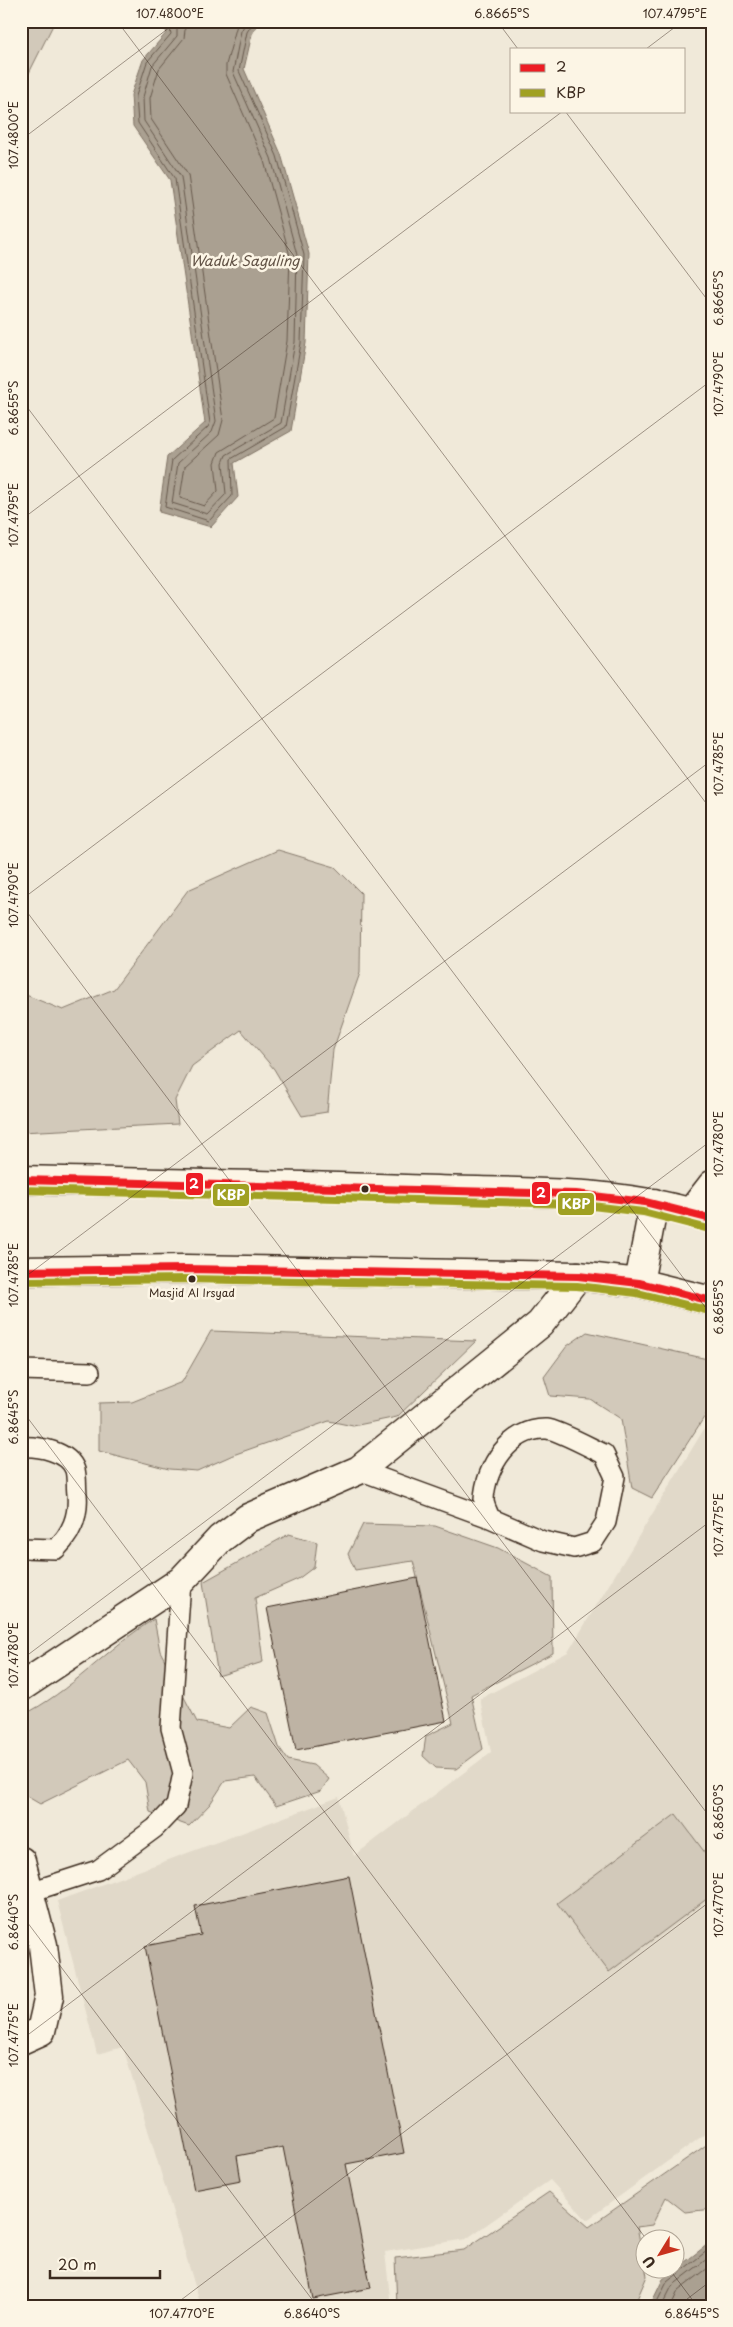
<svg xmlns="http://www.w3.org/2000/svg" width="733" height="2327" viewBox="0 0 733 2327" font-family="'Playpen Sans',sans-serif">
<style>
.built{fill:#e1d9c9}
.green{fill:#d2c9ba;stroke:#867a6c}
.water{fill:#aaa091;stroke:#7e7163}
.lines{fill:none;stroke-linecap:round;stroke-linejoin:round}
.shore{stroke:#67594c;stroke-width:1}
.building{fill:#beb3a4;stroke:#3b2a1e}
.lane-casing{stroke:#3b2a1e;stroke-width:22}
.street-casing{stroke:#3b2a1e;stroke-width:31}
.secondary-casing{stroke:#3b2a1e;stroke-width:31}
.lane{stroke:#fcf5e5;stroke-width:19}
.street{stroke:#fcf5e5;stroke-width:28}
.secondary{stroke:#fcf5e5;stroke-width:28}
.bus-1-casing{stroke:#fcf5e5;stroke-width:11}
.bus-2-casing{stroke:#fcf5e5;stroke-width:11}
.bus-1{stroke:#ed1c24;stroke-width:8}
.bus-2{stroke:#a0a021;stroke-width:8}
.ticks{fill:none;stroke:#3b2a1e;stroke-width:1;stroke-opacity:0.45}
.bus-dot{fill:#3b2a1e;stroke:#fcf5e5;stroke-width:2}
.labels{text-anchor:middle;stroke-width:5;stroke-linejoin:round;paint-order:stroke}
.bus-label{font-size:11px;fill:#3b2a1e;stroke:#fcf5e5}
.water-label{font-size:14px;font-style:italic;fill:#625346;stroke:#fcf5e5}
.line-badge{stroke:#fcf5e5;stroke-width:2}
.badge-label{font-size:14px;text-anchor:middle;font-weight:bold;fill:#fff}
.neatline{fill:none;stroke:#3b2a1e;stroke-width:2}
.ticks-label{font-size:12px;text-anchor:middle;fill:#3b2a1e}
</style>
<rect width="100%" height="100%" fill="#f0e9d9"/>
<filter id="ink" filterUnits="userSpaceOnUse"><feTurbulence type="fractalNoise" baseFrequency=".02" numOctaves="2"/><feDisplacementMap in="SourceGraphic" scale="10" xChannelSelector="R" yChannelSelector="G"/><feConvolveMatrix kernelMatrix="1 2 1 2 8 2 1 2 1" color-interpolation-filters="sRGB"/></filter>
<g filter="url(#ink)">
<path class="built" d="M712,1416V2129L587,2220L550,2180L466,2239L385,2252L391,2306H201L123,2047L97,2054L57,1901L339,1797L354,1856L491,1752L480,1699L568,1652Z"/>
<path class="green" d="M21,21H55L21,89Z
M278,850L335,867L361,893L360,973L333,1050L327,1112L302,1116L274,1069L241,1030L192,1066L175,1100L178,1124L21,1132V993L63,1010L114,989L188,890Z
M211,1331L476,1341L397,1417L353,1426L329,1421L233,1455L197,1471L169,1469L99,1451V1403L132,1402L182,1382Z
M587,1332L712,1360V1405L652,1498L632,1488L621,1419L590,1399L550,1396L544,1377L567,1346Z
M363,1524L435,1526L498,1548L552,1577L553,1653L471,1695L483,1749L456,1769L436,1768L423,1756L426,1736L453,1723L413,1561L355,1570L348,1554Z
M289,1534L317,1542L314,1567L298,1579L255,1598L263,1662L218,1676L203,1582Z
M154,1619L160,1651L197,1722L229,1728L251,1707L268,1713L279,1747L288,1760L313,1765L329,1779L321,1791L276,1806L255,1777L225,1781L210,1804L189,1826L150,1812L145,1782L128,1760L40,1804L23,1794L21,1716C71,1692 107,1648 154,1619Z
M676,1814L712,1862V1895L609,1972L557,1903Z
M712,2141V2209L685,2212L666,2197L652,2225L637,2227L647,2276L634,2306H397L395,2258L464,2250L549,2192L589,2227Z"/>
<path class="water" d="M155,21H260L252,34L244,69L281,154L309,254L306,343L291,431L234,463L238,497L211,527L159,512L167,457L205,423L170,180L133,126L131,95L143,60L167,32Z
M712,2241V2306H650L663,2279Z"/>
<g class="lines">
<path class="shore" d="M163,21L170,29L171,34L147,62L136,96L138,123L175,179L210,423L208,427L172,460L165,507L209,521L232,496L231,459L286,427L301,343L304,255L277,156L239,71L247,32L254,21
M171,21L177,28V36L152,66L143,97L144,121L181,177L216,421L212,432L178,463L172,503L207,514L226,494L223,463L226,455L281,423L295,342L297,255L271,158L233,72L241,31L247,21
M182,21L185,30L184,38L159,69L150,98L151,119L188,175L223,420L219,435L185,466L180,498L204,506L218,491L215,463L219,452L274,418L287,341L290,256L264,161L226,74V65L238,21
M655,2306L667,2282L712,2247
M662,2306L672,2286L712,2255
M671,2306L678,2291L712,2265"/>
</g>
<path class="building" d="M417,1578L446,1721L296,1750L267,1608Z
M349,1876L404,2153L346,2164L371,2288L313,2299L283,2147L237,2156L241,2181L194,2190L145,1946L201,1935L195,1906Z"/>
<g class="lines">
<defs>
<path id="lane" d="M21,1370L90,1372
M21,1447C38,1446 69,1451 75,1470C77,1477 76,1487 77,1494C79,1516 72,1533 56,1549L21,1548
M359,1470L490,1518L543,1541L574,1548L593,1542L606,1522L615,1477L604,1454C591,1448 558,1430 547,1429C511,1427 485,1467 484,1500C484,1506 488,1512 490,1518
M30,1892L98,1870L155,1828L176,1806L183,1773L171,1728L181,1581"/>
<path id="street" d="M691,1212L712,1185
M21,1687L181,1581L220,1539L248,1518L359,1470L540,1324L578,1276
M21,1861L43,1945L49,1996L41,2031L21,2040"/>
<path id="secondary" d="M21,1180C160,1183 299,1185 438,1190C528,1193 625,1189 712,1219
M21,1271L185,1269L578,1276L639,1283L712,1301
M639,1283L654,1203"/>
</defs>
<use href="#lane" class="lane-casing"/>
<use href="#street" class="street-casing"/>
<use href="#secondary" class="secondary-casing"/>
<use href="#lane" class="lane"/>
<use href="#street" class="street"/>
<use href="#secondary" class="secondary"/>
<defs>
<path id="bus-1" d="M21,1180L576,1194L645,1202L712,1219
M21,1271L185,1269L578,1276L639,1283L712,1301"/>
<path id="bus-2" d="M21,1190L575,1204L643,1212L709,1229
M21,1281L185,1279L577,1286L637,1293L710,1311"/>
</defs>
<use href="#bus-1" class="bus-1-casing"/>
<use href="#bus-2" class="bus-2-casing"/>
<use href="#bus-1" class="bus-1"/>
<use href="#bus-2" class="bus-2"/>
</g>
</g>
<path class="ticks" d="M117,21L712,811M497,21L518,49M646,49L683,21M565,111L712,306M21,140L178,21M21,399L712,1316M21,520L563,111M21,900L712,380M21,904L712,1820M21,1280L712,760M21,1409L647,2240M21,1660L712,1140M21,1914L317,2306M21,2040L712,1520M670,2270L697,2306M173,2306L712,1900M678,2306L712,2280"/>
<g class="bus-dot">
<circle cx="365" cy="1189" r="4.5"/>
<circle cx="192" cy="1279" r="4.5"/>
</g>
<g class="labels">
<g class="bus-label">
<text x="192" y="1297">Masjid Al Irsyad</text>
</g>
<g class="water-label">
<text x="245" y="266">Waduk Saguling</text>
</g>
</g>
<g class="line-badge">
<rect x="185" y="1172" width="19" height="24" rx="5" fill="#ed1c24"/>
<rect x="531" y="1181" width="20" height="24" rx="5" fill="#ed1c24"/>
<rect x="212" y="1183" width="38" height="24" rx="5" fill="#a0a021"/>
<rect x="557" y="1192" width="38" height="24" rx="5" fill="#a0a021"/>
</g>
<g class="badge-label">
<text x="194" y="1189">2</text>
<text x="541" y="1198">2</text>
<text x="231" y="1200">KBP</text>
<text x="576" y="1209">KBP</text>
</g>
<rect width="733" height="2327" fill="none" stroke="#fcf5e5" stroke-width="55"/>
<rect x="510" y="48" width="175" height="65" fill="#fcf5e5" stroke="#afa495"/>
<rect x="520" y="64" width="25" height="8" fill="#ed1c24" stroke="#afa495"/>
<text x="556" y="72" font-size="15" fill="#3b2a1e">2</text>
<rect x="520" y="89" width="25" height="8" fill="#a0a021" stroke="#afa495"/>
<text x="556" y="98" font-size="15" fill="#3b2a1e">KBP</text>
<g transform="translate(660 2254) rotate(233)"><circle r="24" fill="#fcf5e5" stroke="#afa495"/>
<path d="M0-4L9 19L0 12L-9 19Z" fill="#c8321e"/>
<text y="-8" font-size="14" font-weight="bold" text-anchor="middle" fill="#3b2a1e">U</text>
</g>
<path d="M50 2270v8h110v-8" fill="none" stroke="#3b2a1e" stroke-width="2.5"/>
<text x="58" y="2270" font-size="15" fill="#3b2a1e" stroke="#fcf5e5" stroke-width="4" paint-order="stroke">20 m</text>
<rect x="28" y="28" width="678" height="2272" class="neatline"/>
<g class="ticks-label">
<text x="170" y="18">107.4800°E</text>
<text x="502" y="18">6.8665°S</text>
<text x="675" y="18">107.4795°E</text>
<text transform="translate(14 135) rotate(-90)" y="4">107.4800°E</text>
<text transform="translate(719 298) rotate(-90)" y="4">6.8665°S</text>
<text transform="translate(719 384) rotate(-90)" y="4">107.4790°E</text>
<text transform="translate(14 408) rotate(-90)" y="4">6.8655°S</text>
<text transform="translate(14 515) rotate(-90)" y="4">107.4795°E</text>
<text transform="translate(719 764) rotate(-90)" y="4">107.4785°E</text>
<text transform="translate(14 895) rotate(-90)" y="4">107.4790°E</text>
<text transform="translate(719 1144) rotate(-90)" y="4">107.4780°E</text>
<text transform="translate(14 1275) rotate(-90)" y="4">107.4785°E</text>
<text transform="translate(719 1307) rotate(-90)" y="4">6.8655°S</text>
<text transform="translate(14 1417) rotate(-90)" y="4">6.8645°S</text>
<text transform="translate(719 1525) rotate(-90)" y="4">107.4775°E</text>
<text transform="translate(14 1655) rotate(-90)" y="4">107.4780°E</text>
<text transform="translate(719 1812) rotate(-90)" y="4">6.8650°S</text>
<text transform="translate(719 1905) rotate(-90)" y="4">107.4770°E</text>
<text transform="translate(14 1922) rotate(-90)" y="4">6.8640°S</text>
<text transform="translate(14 2035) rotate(-90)" y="4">107.4775°E</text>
<text x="182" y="2318">107.4770°E</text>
<text x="312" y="2318">6.8640°S</text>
<text x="692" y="2318">6.8645°S</text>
</g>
</svg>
